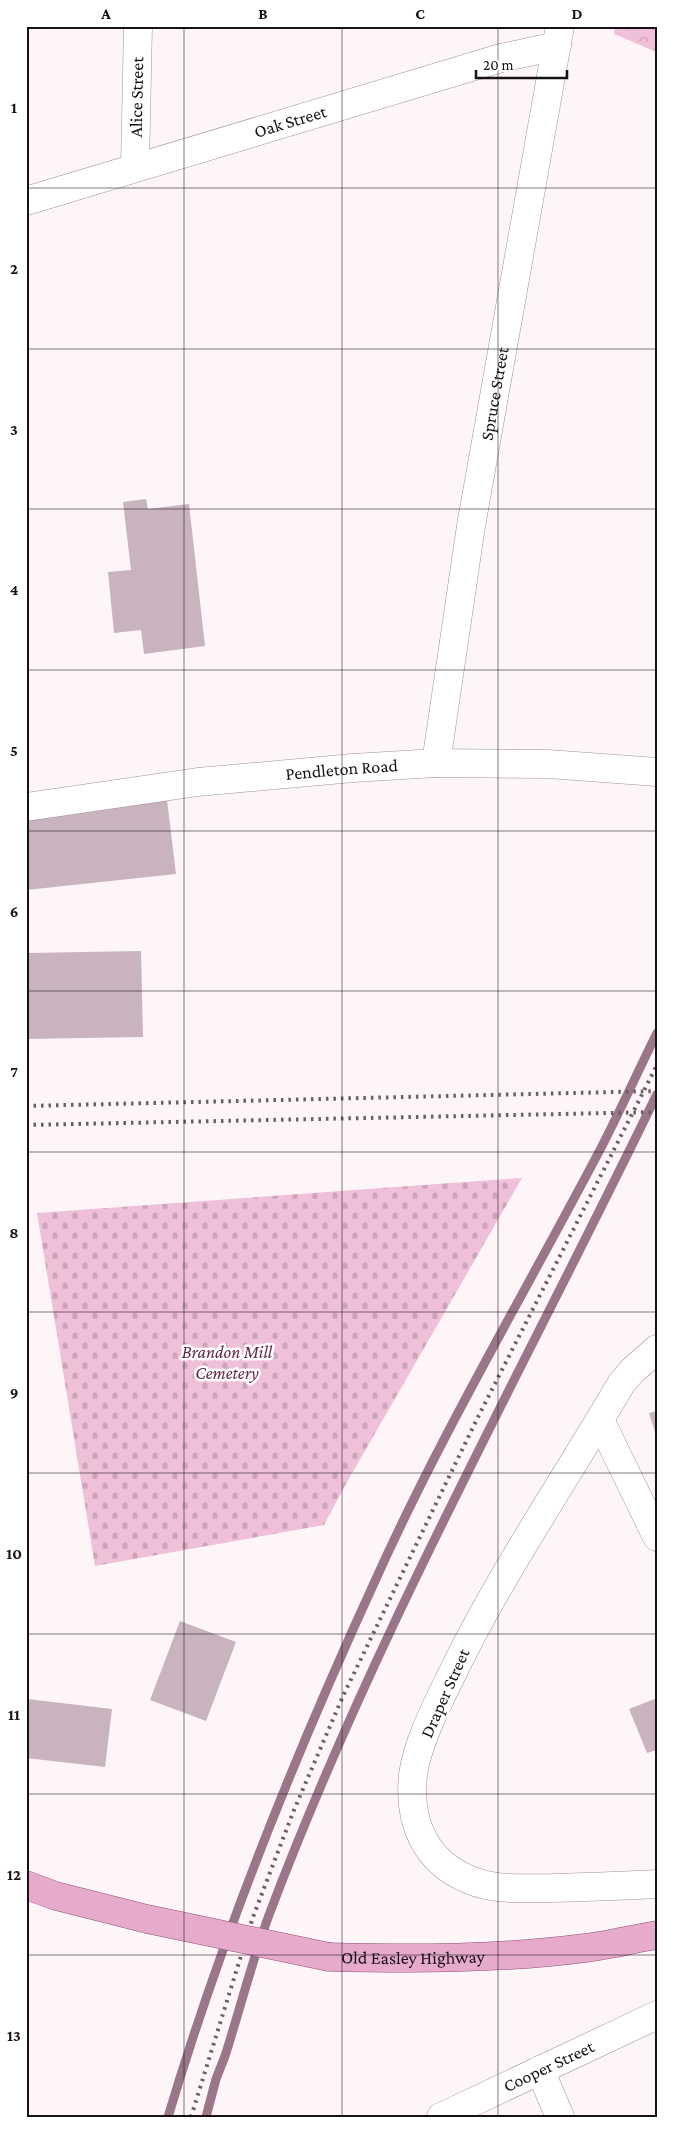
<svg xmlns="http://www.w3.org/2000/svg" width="683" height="2143" viewBox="0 0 683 2143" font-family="'Crimson Pro',serif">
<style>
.forest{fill:url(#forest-crowns)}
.cemetery{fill:url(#cemetery-stones)}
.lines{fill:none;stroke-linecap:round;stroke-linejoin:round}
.stream{stroke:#9b7689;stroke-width:9}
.building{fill:#c9b3be}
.minor-casing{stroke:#a38e99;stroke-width:29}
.major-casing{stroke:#925076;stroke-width:29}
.minor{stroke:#fff;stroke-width:28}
.major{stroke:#e5aacc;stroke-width:28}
.rail{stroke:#686064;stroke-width:4;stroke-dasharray:2.5 5;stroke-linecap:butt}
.major-bridge-casing{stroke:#925076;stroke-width:29;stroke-linecap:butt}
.major-bridge{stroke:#e5aacc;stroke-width:28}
.grid{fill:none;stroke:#181115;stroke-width:1;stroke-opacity:0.55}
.labels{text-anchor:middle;stroke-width:5;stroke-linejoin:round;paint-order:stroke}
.street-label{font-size:18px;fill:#181115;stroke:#fff}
.park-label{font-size:18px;font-style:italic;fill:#61264a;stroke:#fff}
.neatline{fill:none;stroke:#181115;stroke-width:2}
.grid-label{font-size:16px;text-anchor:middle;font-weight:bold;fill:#181115}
</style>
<defs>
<pattern id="forest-crowns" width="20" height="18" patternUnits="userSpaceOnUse" patternTransform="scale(1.25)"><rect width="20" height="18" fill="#efc0d8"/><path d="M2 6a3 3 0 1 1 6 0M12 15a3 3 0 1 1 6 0" fill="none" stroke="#cca4b8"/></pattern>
<pattern id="cemetery-stones" width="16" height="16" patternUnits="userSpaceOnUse" patternTransform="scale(1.25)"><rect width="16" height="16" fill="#efc0d8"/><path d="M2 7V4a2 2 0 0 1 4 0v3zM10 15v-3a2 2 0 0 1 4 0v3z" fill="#cca4b8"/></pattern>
</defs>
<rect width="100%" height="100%" fill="#fef5f9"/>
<path class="forest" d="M615,26H657V52L614,34Z"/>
<path class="cemetery" d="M522,1178L347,1482L324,1525L95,1566L37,1213Z"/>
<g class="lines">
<path class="stream" d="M168,2117C223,1933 295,1755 375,1581C442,1432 526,1291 602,1146C621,1109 638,1071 657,1033
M206,2117L216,2079L225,2056C240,2009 252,1961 269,1915C376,1631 525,1367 657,1094"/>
</g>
<path class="building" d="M146,499L148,509L189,504L205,646L144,654L141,630L114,633L108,572L131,570L123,502Z
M167,800L176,874L26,890V815Z
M141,951L143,1037L26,1039V953Z
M657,1411V1435H656L649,1413Z
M180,1621L236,1642L206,1721L150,1700Z
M657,1698V1750L647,1753L629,1709Z
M27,1699L112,1709L105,1767L26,1758Z"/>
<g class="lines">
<defs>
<g id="minor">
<path id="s1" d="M135,167L138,26"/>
<path id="s2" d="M26,201L501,58L557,46"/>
<path id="s3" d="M436,763L471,526L560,26"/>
<path id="s4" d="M26,807L198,782L353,768L436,763L548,764L657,772"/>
<path d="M657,1349L632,1371L621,1384C564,1482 499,1576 450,1678C436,1707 417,1744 413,1775C408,1822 425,1862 470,1880C496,1891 526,1888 553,1888C588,1887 622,1886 657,1884"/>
<path d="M600,1420L657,1537"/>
<path d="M540,2070L560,2117"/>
<path id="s5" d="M441,2117L657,2015"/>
</g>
<g id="major">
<path d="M26,1885L56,1896L147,1919"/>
<path id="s6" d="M329,1957C414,1959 501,1959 585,1948C609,1945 633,1939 657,1935"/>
</g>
</defs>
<use href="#minor" class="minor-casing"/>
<use href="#major" class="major-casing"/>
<use href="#minor" class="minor"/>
<use href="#major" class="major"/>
<path class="rail" d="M26,1106L657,1091
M26,1125L657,1112
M191,2117L253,1917L294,1810L343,1696L478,1417L657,1065"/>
<defs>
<path id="major-bridge" d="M147,1919L329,1957"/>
</defs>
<use href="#major-bridge" class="major-bridge-casing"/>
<use href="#major-bridge" class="major-bridge"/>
</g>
<path class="grid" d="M184,26V2117M342,26V2117M498,26V2117M26,188H657M26,349H657M26,509H657M26,670H657M26,831H657M26,991H657M26,1152H657M26,1312H657M26,1473H657M26,1634H657M26,1794H657M26,1955H657"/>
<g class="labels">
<g class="street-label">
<text dy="6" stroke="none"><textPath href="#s1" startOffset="70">Alice Street</textPath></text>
<text dy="6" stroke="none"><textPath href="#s2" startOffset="276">Oak Street</textPath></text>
<text dy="6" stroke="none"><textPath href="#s3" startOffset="374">Spruce Street</textPath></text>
<text dy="6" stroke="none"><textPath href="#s4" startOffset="318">Pendleton Road</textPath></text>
<text transform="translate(445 1693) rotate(-66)" y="6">Draper Street</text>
<text dy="6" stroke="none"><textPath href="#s6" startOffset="84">Old Easley Highway</textPath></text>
<text dy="6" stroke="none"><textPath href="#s5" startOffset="119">Cooper Street</textPath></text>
</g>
<g class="park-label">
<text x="227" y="1358">Brandon Mill<tspan x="227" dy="21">Cemetery</tspan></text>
</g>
</g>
<rect width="683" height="2143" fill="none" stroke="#ffffff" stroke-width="55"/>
<path d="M476 70v8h91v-8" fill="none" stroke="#181115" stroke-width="2.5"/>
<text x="483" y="70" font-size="15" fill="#181115" stroke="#ffffff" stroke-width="4" paint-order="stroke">20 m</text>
<rect x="28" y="28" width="628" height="2088" class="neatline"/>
<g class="grid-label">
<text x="106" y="19">A</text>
<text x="263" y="19">B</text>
<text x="420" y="19">C</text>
<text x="577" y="19">D</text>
<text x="14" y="113">1</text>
<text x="14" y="274">2</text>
<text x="14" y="435">3</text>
<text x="14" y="595">4</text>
<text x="14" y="756">5</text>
<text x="14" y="917">6</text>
<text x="14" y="1077">7</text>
<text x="14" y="1238">8</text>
<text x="14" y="1398">9</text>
<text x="14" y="1559">10</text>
<text x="14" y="1720">11</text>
<text x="14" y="1880">12</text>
<text x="14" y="2041">13</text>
</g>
</svg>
